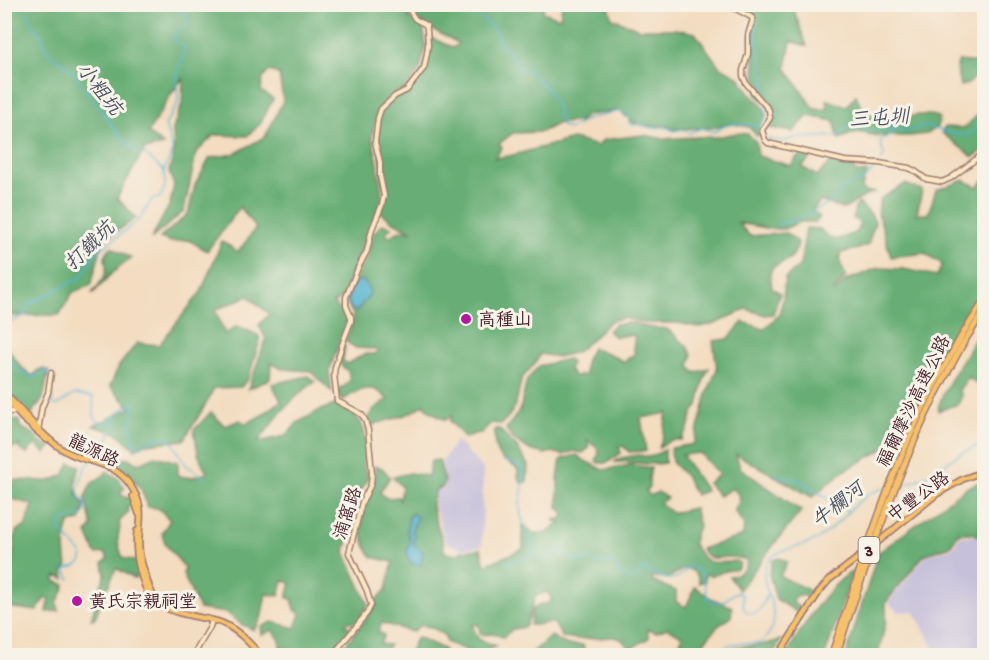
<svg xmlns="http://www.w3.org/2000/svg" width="989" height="660" viewBox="0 0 989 660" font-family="'Gochi Hand','LXGW WenKai TC',sans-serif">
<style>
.industrial{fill:#c6c0da}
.forest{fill:#67ad74;stroke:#586650;stroke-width:1.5}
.water{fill:#50b3cf;stroke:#4d697d;stroke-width:1.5}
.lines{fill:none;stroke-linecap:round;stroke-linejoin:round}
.stream{stroke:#50b3cf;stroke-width:1.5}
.river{stroke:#50b3cf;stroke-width:4.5}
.secondary-casing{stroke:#9e7e76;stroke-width:7}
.primary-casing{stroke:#9e7e76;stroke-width:8}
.highway-casing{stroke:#9e7e76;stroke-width:8}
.secondary{stroke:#fce6c4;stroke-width:4}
.primary{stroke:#f7c06b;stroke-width:4.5}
.highway{stroke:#f7c06b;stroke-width:5}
.highway-bridge-casing{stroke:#9e7e76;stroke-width:8;stroke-linecap:butt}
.highway-bridge{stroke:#f7c06b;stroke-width:5}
.poi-dot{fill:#b5179e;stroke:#f7f3e8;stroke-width:2}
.labels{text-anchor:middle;stroke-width:6;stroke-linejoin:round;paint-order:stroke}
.shield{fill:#f7f3e8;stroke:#7e5f64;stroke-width:1.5}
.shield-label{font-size:16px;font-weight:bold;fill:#4a1f2b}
.poi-label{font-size:18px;fill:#4a1f2b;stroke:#f7f3e8;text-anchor:start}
.street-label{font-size:18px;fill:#4a1f2b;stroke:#f7f3e8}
.water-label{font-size:20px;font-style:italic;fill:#4c5364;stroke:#f7f3e8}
</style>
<rect width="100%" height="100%" fill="#f7f3e8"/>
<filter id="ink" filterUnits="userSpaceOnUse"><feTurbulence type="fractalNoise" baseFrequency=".0167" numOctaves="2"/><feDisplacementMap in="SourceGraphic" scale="12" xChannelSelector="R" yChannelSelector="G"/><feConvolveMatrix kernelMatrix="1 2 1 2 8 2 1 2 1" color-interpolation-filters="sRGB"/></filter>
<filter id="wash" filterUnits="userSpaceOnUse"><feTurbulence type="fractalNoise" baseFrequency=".008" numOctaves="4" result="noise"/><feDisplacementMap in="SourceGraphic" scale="24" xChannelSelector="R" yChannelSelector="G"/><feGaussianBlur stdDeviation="1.35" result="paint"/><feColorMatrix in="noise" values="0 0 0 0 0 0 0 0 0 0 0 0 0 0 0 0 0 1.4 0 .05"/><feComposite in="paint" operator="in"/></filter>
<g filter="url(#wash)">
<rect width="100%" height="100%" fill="#f3dcc0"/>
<path class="industrial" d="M456,440L483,469L482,546L462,549L446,542L434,505L437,490H443L446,481L442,462Z
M960,536H975L984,542V655H971L968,654L963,655H938L914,611L899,612L888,603L926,556L952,548Z"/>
<path class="forest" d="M430,4L544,5L543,12L560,18L562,5H609L612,18L639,29H675L695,33L719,66L739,77L751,94L765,109L766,118L759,129L761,135L757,136L749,127L732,124L712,128L673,129L667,126H645L632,122L620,111L586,115L579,122L559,123L541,132L513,133L499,144L502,147L495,158L509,156L573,139L598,146L603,140L643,135L665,139L693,137H716L737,133L748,134L756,142L758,156L791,166L797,157L802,154L811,157L802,167L817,176L832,161L851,165L857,173L867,172L862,186L864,192H876L867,195L846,208L842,209L821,201L812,211L820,217L816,222H800L784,229H771L738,223L750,236L786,233L798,242C795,259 788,260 773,267L770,273L772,288L780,293L773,314L765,315L746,309L715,324L698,327L678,323H645L624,318L610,321L593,338L576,352L558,357L540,354C537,364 529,369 523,377C518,386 519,396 515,405C512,413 507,419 501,424L491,423L481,433L474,434L465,438L450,421L452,415L450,416L446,420L428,410L424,404C410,417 387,419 370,426L367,419L374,409L388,399C384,397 380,391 376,390C365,386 350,394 343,401L339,398V388L345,386L350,380L348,371L340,365L341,350L345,347L343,361L348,364L364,354H376L377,351L375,349L356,348L345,341L351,326L353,315L347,303V297L357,275L366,259L372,235L382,224L392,227L386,232L388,237L402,230L413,232L392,221L380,212L386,197L382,178V166L377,134L380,114L384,107L395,98L406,94L424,69L429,51V37L454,48L458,43C444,35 419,26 411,11L414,5L428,7Z
M4,5H410L409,18L423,26L426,45L420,69L404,91L395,92L378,110L372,136L377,159L382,198L342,298L333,303L348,318L329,372L332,392L310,371L282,369L271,363L270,379L248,389L266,339L259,325L269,314L248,296L215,310L225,334L237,326L258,335L260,340L248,379L241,387L214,388L206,404L184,440L147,444L135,449L117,433L93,426L131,408L110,386L119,366L137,343L159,345L201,292L222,241L238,252L256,228L240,207L207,251L189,240L171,242L160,238L188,214L195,185L210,158L234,154L265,137L283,101L279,74L269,71L263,78L261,91L273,99L260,124L247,136L214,135L196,153L184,211L151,239L170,204L174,185L169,172L174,154L173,128L182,104L183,78L171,94L148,133L163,145L144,150L117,198L136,218L103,241L91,285L73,292L59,315L5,316Z
M737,5H792L807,46L791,41L786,68L814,109H828L827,100L847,106L856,95L864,112L889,124C905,116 922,112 939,117L938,127L927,134L909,136H879L857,132L839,139L834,121L808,116L793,132L766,127L773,117L768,105L757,95L752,40L753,15Z
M959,61L978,63L984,61V77H975L968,84L960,86L956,66Z
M984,102V150L973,157L942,133L945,127L964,128L982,111L981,106Z
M964,180L977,187L984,180V289L971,307L941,359L902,439L842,472L812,497L736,454L740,468L801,511L768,552L739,590L729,576C739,575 746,570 747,560C742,559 737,557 732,557C716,556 712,564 701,549L743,536L744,525L734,510L738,504L740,497L733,488L719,496L708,483L719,475L700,453L682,455L706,491L695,495L686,477L672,462L671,448L694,444L707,394L717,369L713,341L728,339L743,322L764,329L779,315L783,299L785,278L794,271L800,265L806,228L820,229C834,245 839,239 857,232L860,223L853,218L855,208L859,203L871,215L875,222L868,245L858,249L841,253L839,260L846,276L834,290L835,292L845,281L878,268L904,269L937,276L942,264L925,253L891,257L878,213L880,199L905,184L922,190L917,214H928L936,190Z
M111,247L131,258L110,275L93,294L92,293C97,287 105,279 106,271C108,260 100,259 111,247Z
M633,323L646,327L667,329L686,345L692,355L689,366L695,373L709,368L704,379L698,406L693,412L687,432L684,434L682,440H671L659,448L663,436L667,413L641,418L646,451L629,452L623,446L619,447L621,453L607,463H598L596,461L599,453L597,448L587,440L589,448L583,453L574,451L563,455L552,452L544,454L530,450L513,439L506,429L520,410L527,380L539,366L568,359L571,362L569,370L574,376L585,375V362L592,348L610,354L624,362L635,353L633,349L635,336L628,335L615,337L608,331L615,324Z
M984,324V365C982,372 985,378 982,388L968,377L959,390L962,396L958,404L938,411C938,395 975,341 984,324Z
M4,342C12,354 20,369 33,376L38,370L43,369L49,371L43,398L40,403L35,408L31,416L5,386Z
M308,376L315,382C290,399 276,418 258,442L286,436L297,423L320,410L335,405C370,416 367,439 364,470L369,472L368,479L360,492L345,552L368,604L360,618L355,622H347L345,625L352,628L329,655H290L287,647L280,648V640L273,630L262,635L261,627L272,622L296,628L300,613L295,610L292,599L287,598L291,583L283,581L279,596L266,594L261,619L254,630L241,624L227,613L199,609L183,574L185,568L165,544L162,533L170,520L158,508L148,507L141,489L127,471L110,462L128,458L138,464L155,456L178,462V475C187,480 197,476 207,473L198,454L194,430L211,412L225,426L240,420L246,424L262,415L281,401L272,384Z
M15,419L19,421L20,427L34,434L39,442L51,447L45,453L35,444L27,454L18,448L19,445L5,451V423Z
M495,429H499L518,449L528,465L527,482L522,484L518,477V470C514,466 510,464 505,461C494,454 494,442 495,429Z
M665,450V463C649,466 632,461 615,462L621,458L639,455L650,457Z
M577,455L585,461L603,470L630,465L651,468L649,478V487L646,490L650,496L658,492L667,498L660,503L672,513L694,508L699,526L695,533L693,544C707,567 710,563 736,561L740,564L737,569L726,571L710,576L708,574L705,575V581L699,583C698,573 693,570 685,568L668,578L652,577V581L676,591V602L686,607L695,587L711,598L732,607L731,617L717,627L704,642L708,651L707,655H673L680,643L682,636L668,628L656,632L647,629L649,638L630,649L621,639L614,637L578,639L562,637L554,623C545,622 538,626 530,625L533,610L540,604H547L552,599L547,592L536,596C531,606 531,617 525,627L513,629L503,637L493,634L481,635L478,624L472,625L478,639L496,646L473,653L446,642L445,636L433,628L421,625L412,632L382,623L378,632L384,635L380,644L389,645L385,655L338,656V654L365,620L374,605L377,599L386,590L393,562L372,557L366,547L361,531L363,516V508L370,493L375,476V466L382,468L390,477L380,492L386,498L398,497L400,500L402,487L393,477L410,473L428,476L431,461L439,460L445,481L442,488L436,489C435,493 433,499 432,503C432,520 444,534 444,552L455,555L463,551L481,549L485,565L523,549L522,525L527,527L532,533H546L555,526L561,524L554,520L563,518L564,514L558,507V479L561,459Z
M70,463L80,466C75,485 72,490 85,506L80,521L70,523C63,537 65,552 67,567L63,571L65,579L56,576L55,581L65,585L62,593L57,603L59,611L47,612L49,598L44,599L37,611L6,607L16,531L25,527L33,505L5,497V486L12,487L14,480L50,481L64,475Z
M107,471L119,479L125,488L121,491L122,496L132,499L134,503L127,508L129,511L119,522C121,528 119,531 118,537C118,545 120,551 123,558L136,561L139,573L135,579L116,568L109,585L106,589L95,618L91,619L98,594L105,575L103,563L108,559L105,553L96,554L87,533L92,526L85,497L91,484L104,475Z
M984,480V540L973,533H959L950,546L924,555L886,602V621L878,655H846L878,553L956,495L968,487Z
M779,558L787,562L780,576L814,593L810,597L797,595L792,602L804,610L800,614L776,599L769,574L773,560Z
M854,571L825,655H786C801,630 827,584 854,571Z
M551,636L567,645H583L586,655H536L533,652Z
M417,637L444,649L441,655H406L409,653Z
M781,640L775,651H761L754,655L738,652L734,656L727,655L725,651C736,645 748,647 761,645C768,644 774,641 781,640Z"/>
<path class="water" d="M360,280C367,282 368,287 370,294L356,312C343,305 350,286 360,280Z
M412,513L417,517L412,531L415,536L413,544L423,551L421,565L413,564L408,559L407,550L410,540L407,530L409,518Z"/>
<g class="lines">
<path class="stream" d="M736,4C740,9 752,12 755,18C757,23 755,32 756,37C759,58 767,80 765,102
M27,12L34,28L40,33L46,50L71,70L121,137L136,151L145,154L163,170
M482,18L496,33L502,45L516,64L535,76L549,92L555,103L562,126L570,129L587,119L620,111L627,114L629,118V123L633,125L641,124L650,128L666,127L674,131L683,129L689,133L702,128L714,132L724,126L734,124L760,126
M763,138L760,135L759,128L767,116L765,108
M767,139L784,141L795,138L836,136L840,135L847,128H860L874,131L891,128L906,131L926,126L953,134L961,135H967L972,132L984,118
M881,161L884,155L880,141L883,138L892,135L894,130
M778,224L793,221L808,215L828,204L849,185L855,182H862L878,165
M4,325L23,316L29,304L82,277L90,262L99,251L140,219L152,199L160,198L165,186L164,170L173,151L165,125L178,103L177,76L185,48L174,39L176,32L186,24L185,15L175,4
M4,351C10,362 20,372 31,378L47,371L49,375
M51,379L52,382V404L58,405L75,394L93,397L94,417L101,424L115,416V422L106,444L85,468L78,489L79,496L85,502L87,508L82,517C73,518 56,516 61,531L82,554V561L76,566L69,568L65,570L70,579
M115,416L120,411L134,403L131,426L134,446L139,448L154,438H170L186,465L205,478
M504,461C509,462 517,464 521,468C527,477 520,496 520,505C519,522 533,538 535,555L540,559H548L554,551L557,550L578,562L587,559L598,563H612L615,565L622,576L634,580L642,569L644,568C654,574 670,585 681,575C684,573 685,570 688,567C708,567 703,585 708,599C726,609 723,598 737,592L742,595L744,609L750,614C761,614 764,602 768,593
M777,475L799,480L847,511
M899,484C908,483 918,481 926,476C946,465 961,449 984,445
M505,563L526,559L534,552
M714,656C730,638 740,645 761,643C792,614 756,592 766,565C773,549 792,549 806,544C811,542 818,539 822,536C846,519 857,493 888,487"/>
<path class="river" d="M4,359L7,357"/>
</g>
</g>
<g filter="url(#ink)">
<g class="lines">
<defs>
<path id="secondary" d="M417,4H426
M733,4L734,8L751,17L753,19L748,35V54L743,70V76L746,83L769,110L770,118L762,130L765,140L768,143L845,161L879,163L909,168L915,171L926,179L942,182L951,178L984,153
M4,414L18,410
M38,431L42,407L48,393L51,373
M193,656L210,627L212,620
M332,656L367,613L371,605L367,591L349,553L362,502L371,484L372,473L368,430L365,420L362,415L356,411L337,401L334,374L335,367L343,342L351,321V317L346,305V297L358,268L367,251L372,229L382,205L384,196L380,176V162L375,142L378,118L381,109L395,96L407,90L424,68L427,53L428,45L427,29L426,25L415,19L410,11L413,4"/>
<path id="primary" d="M4,392C22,411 45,440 67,452C90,465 113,460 130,485C147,509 138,520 139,546C139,557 143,567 146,577C149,586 151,595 158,602C172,616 204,616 222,623C238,630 250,643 261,656
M4,397L22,418L47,440
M133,496L139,514
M137,531C134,553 141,592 159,607
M873,546L937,494L963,479L984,471
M778,656L819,592L829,580L867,551"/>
<path id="highway" d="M932,389L962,335L984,301
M937,392L964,342L984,311
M831,656L850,600
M836,656L854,601"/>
</defs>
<use href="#secondary" class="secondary-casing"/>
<use href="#primary" class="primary-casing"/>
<use href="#highway" class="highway-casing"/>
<use href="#secondary" class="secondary"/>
<use href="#primary" class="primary"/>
<use href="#highway" class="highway"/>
<defs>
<path id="highway-bridge" d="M850,600C873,528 898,457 932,389
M854,601C879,530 903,460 937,392"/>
</defs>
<use href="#highway-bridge" class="highway-bridge-casing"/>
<use href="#highway-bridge" class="highway-bridge"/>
</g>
</g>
<g class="poi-dot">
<circle cx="466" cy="319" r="6"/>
<circle cx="77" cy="601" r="6"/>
</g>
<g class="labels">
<rect class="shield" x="858.5" y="537" width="21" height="26" rx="4.5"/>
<g class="shield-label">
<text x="869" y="556">3</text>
</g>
<g class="poi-label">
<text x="478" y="325">高種山</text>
<text x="89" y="607">黃氏宗親祠堂</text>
</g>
<g class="street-label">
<text transform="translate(913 401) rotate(-64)" y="6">福爾摩沙高速公路</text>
<text transform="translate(94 450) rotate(25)" y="6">龍源路</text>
<text transform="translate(918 496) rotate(-36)" y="6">中豐公路</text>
<text transform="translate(347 513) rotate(-72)" y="6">湳窩路</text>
</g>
<g class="water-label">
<text transform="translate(100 88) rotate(52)" y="7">小粗坑</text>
<text transform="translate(879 117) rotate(-4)" y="7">三屯圳</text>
<text transform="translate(89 245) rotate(-44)" y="7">打鐵坑</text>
<text transform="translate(837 504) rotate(-38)" y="7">牛欄河</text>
</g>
</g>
<rect width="989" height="660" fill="none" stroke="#f7f3e8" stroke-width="24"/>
</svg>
